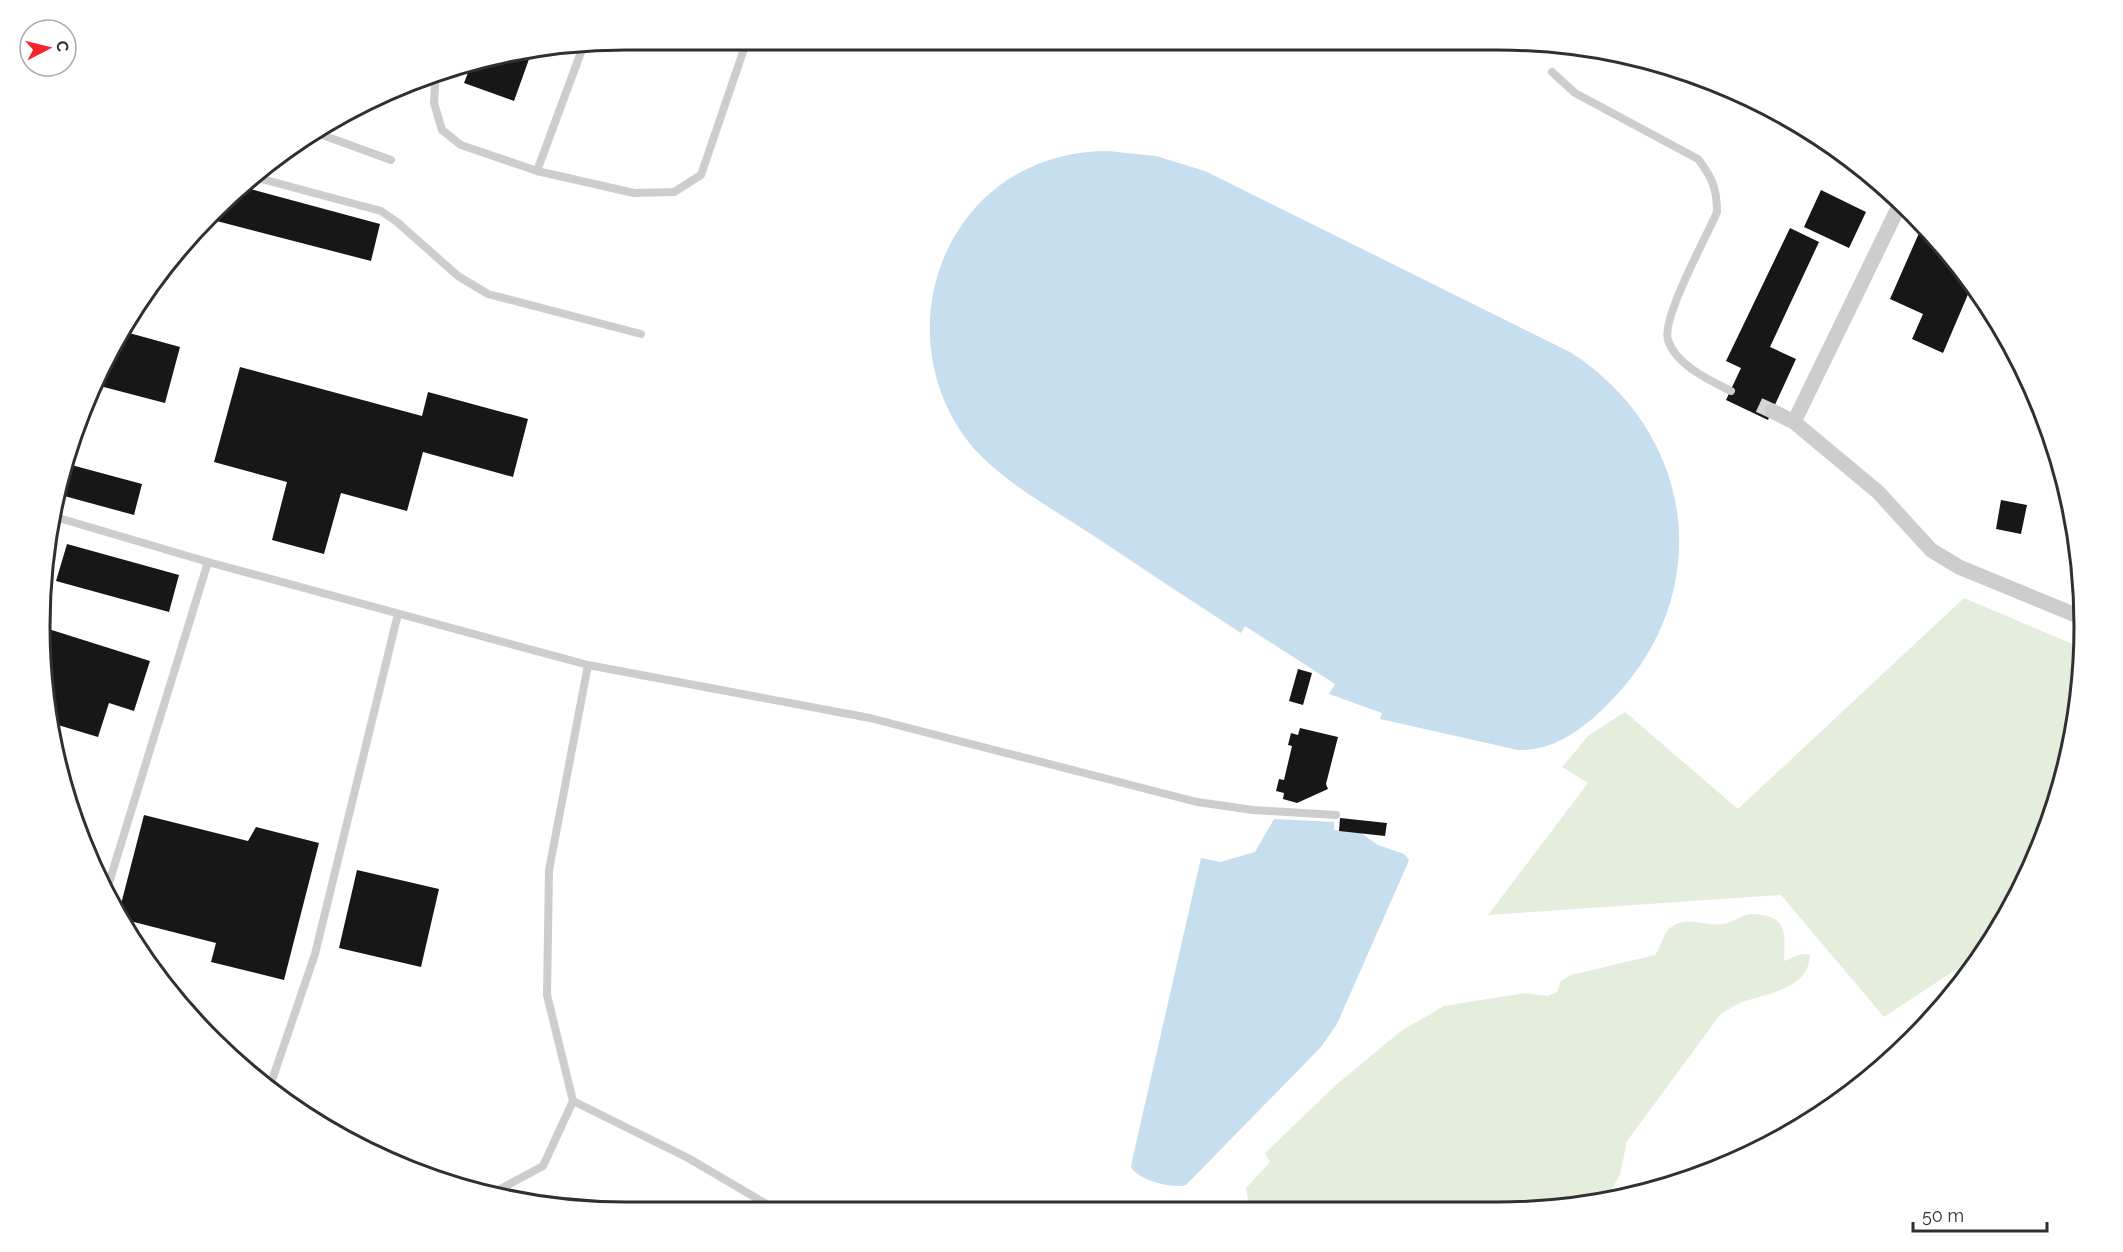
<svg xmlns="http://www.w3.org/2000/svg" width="2123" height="1252" viewBox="0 0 2123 1252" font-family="Raleway,sans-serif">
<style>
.green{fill:#e5eedc}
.water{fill:#c7deef}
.building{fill:#171717}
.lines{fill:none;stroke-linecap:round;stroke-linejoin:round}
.street-tunnel{stroke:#d6d6d6;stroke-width:15;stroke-dasharray:15 8;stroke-linecap:butt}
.lane{stroke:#cdcdcd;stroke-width:8}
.street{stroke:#cdcdcd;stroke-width:15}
.rim{fill:none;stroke:#303030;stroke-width:3}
</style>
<rect width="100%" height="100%" fill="#fff"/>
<path class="green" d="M1964,598L2082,648L2073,741L2039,851L1987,949L1884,1017L1781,895L1488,915L1588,783L1562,767L1589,735L1625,712L1738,809Z
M1749,914C1788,915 1785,930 1784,961L1801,954L1810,955C1808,991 1767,992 1740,1003C1733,1006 1726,1011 1720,1015L1627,1141L1620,1175L1607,1197L1536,1212H1213L1223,1204L1249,1206L1246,1188L1270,1162L1265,1153L1336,1085L1401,1031L1444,1006L1525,993L1548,996L1557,992L1561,981L1571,975L1655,955C1661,948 1662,936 1668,930C1684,913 1705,927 1723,924C1733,923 1739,916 1749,914Z"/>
<path class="water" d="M1108,151L1156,156L1205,171L1570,352C1698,434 1717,596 1608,704C1583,729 1554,751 1518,750L1380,719L1382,713L1329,694L1335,684L1245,626L1241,633C1193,602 1145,570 1097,538C1058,512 1014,489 981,456C924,398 913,304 956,234C989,179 1046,151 1108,151Z
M1274,819L1334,822V830L1361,833L1378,845L1404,854L1409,860L1407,865L1337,1024L1321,1047L1186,1185C1173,1189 1137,1180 1131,1167L1132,1161L1201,858L1220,862L1255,852Z"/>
<path class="building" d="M533,48L514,101L464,83L472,62Z
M239,186L380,224L371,261L205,218Z
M1821,190L1866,212L1849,248L1804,227Z
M1923,224L1972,285L1943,353L1912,339L1923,314L1890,299Z
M1790,228L1819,242L1770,347L1796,359L1768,420L1726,400L1741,368L1726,361Z
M122,331L180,347L165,403L96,385Z
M240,367L422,416L428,392L528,419L513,477L423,452L407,511L341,493L324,554L272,540L287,482L214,462Z
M64,463L142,484L134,515L57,494Z
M2001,500L2027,505L2021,534L1996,529Z
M67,544L179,575L169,612L56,581Z
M39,626L150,661L134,711L109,703L98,737L48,722Z
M1298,669L1312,673L1303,705L1289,701Z
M1300,728L1338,737L1326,784L1328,789L1297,803L1283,799L1284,793L1276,791L1279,779L1284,780L1292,746L1288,745L1291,733L1298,735Z
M144,815L248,841L256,827L319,843L284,980L211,962L216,943L126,920L120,908Z
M1340,818L1387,823L1385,836L1339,831Z
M357,870L439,889L421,967L339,948Z"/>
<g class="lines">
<path class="street-tunnel" d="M1759,405L1772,411"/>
<path class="lane" d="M436,71L434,103L442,130L461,145L537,171L634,193L674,192L701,175L746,43
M1552,72L1575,93L1698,159C1712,177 1717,189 1717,212C1707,236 1661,319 1668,340C1676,365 1709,380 1731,391
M314,132L391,160
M537,171L584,44
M251,176L381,211L397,222L458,276L488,294L641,334
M52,516L208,562L588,665
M108,886L208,562
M269,1089L315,954L398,614
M573,1101L688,1158L780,1212
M493,1193L543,1166L573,1101L547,995L549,870L588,665L870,718L1197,802L1253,810L1336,815"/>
<path class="street" d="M1772,411L1794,422L1878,492L1931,550L1959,567L2083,618
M1794,422L1901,202"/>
</g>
<path d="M0 0H2123V1252H0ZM626 50H1498A576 576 0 0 1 2074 626V626A576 576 0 0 1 1498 1202H626A576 576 0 0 1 50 626V626A576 576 0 0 1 626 50Z" fill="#fff" fill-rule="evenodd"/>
<path class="rim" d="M626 50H1498A576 576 0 0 1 2074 626V626A576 576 0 0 1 1498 1202H626A576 576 0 0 1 50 626V626A576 576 0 0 1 626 50Z"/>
<g transform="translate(48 48) rotate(83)"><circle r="28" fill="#ffffff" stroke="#acacac" stroke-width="1.5"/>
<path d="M0-4.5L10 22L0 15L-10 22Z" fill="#f5232a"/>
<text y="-9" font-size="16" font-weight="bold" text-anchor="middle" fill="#303030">С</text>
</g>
<path d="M1913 1222v9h134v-9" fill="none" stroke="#303030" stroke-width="3"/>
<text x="1922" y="1222" font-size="18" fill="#303030" stroke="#ffffff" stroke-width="4.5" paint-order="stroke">50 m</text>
</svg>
